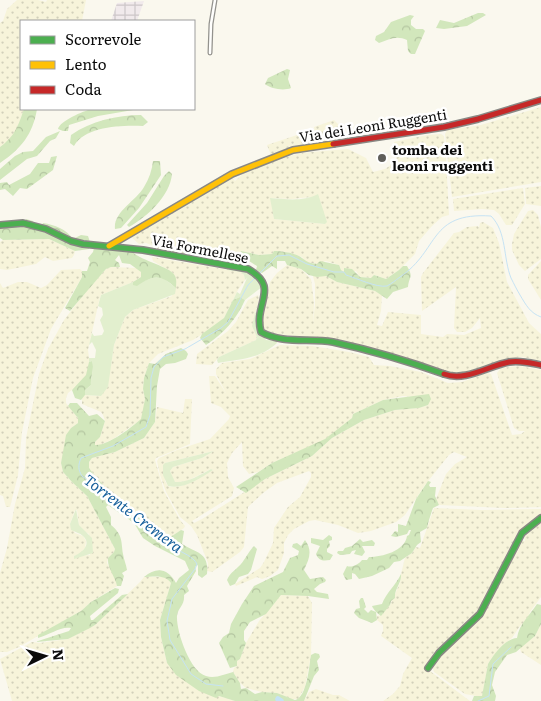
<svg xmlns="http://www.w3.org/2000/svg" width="541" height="701" viewBox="0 0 541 701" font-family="Literata,serif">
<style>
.industrial{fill:url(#industrial-grid)}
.farmland{fill:url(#farmland-dots);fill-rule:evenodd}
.grass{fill:#e2efce}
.forest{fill:url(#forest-crowns)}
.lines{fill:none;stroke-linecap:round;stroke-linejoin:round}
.stream{stroke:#c6e3f4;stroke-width:1}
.river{stroke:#c6e3f4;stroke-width:5.5}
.street-casing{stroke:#93928d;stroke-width:5}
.fast-casing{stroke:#898884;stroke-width:8}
.slow-casing{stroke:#898884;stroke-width:8}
.jam-casing{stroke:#898884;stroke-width:8}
.street{stroke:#fefefc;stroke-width:2.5}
.fast{stroke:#4caf50;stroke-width:5}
.slow{stroke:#ffc107;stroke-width:5}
.jam{stroke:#c62828;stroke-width:5}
.poi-dot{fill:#5f5e5a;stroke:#fff;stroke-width:2}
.labels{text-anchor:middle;stroke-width:5;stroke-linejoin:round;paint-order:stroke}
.street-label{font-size:14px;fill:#0b0b0b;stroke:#fff}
.poi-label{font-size:14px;font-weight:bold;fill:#0b0b0b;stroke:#fff;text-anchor:start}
.water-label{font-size:15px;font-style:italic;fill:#165f9b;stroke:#fff}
</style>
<defs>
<pattern id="industrial-grid" width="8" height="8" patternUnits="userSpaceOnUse" patternTransform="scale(1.25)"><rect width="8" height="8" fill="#f1eaec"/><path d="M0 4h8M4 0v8" fill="none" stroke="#cdc7c9"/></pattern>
<pattern id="farmland-dots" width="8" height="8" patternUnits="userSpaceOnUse" patternTransform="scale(1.25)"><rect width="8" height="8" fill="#f7f4da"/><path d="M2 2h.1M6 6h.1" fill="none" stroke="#d2d0ba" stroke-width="1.8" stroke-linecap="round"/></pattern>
<pattern id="forest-crowns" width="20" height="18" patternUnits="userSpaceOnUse" patternTransform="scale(1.25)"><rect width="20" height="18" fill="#d2e7bc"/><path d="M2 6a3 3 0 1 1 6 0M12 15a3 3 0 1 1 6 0" fill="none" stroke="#b3c5a0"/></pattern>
</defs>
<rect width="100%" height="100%" fill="#faf8ee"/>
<path class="industrial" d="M144,1L137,21H111L117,3Z"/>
<path class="farmland" d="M17,0H38L46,2L47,0H86L82,21H21V109H24L17,129L11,139L0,147V23L3,21L7,9Z
M541,107V182L452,197L445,134L447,130L481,125Z
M334,120L341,127L345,140L326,142L316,139L314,127Z
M309,131L312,143L271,155L267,145Z
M441,134L444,136L446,159L449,215L442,217L432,226L419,241L415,254L399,270L386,279L374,275L372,278L360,277L356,271L344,272L341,270L339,265L326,261L317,264L306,262L302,257L287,252L274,251L272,254L259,255L241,251L235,261L156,250L157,247L146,243L139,244L131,237L208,189L232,177L235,181L244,173L279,159L300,153L348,149L366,158L373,172L385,169L394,163L397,156L394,142L427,135ZM311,197L325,224L274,219L271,198L292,199Z
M541,186V206L526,204L525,188Z
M523,188L525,204L512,225H506L499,214L494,210L482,209L454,211L453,199Z
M533,210L538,215L541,227V259L525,271L519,265L512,250V244L514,234L528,211Z
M483,222L493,228L499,243L507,282L529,323L541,334V361L522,357L505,359L458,375H448L422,363L329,340L276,334L266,330L263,327V319L270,282L277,273L287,265L301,269L311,279L314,303L313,324L315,304V284L313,276H326L337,282L375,291L382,295L381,311L377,325L382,326L388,312L421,315V334L443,337L447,334L464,335L481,328L480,318L472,328L465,332H457L454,328L456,287L422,311L421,277L423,273L454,233L459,232L467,227L478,226L479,228L480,223Z
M49,239L75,251L74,255L72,258L53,261L45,257L36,264L7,270L0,269V242L3,240Z
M152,257L241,272L244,275L245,280L238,290L224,318L214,327L193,340L158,354L149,363L144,378L143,389L145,399L142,419L113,439L100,445H95V442L100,437L105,421L103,415L101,412L82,404V397L85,395L101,396L111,365L114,345L125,317L133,310L172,296L173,273L153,261Z
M541,261V300L528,279V275Z
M111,267L137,268L141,272V277L133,282L101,295L99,301L88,350L90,365L87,375L77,386L68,393L66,398V403L78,418V423L71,428L61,463L63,472L72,482L87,496L115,549L114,552L108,558L107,563L116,579L117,586L91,602L81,611L19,647L7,652H0V573L7,548L15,504L25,468L26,438L39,374L48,349L64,320L84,294L106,269ZM75,510H77L79,525L82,530L89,534L90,555L74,556L80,554L85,548L86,541L83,536L75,533L70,524Z
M80,269L82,271V277L51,329L33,378L22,432L18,475L10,507H6L3,496L0,495V283L3,288L18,282H27L41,288L47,285L61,270Z
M258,295L259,299L253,322L257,337L256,340L219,357L212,365L196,364L197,354L228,331L236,322L248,300Z
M280,345L312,346L349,352L369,357L374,365L390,366L421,372L448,383L462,382L487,373L491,374L512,435L521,434L525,431H519L514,428L497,373L501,368L519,366L541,370V507L505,508L439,505L436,499L446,474L455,464L467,457L454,452L449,455L425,485L405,515L396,522L371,531L358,533L338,525L315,520L309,521L294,529L288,535L284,543V553L278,570L270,576L262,579L257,577L236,586L235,584L260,568L264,562L273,543L274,528L288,507L300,497L311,477V473L309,471L277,483L263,493L248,507L244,547L240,552L212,572L207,571L208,563L197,535L191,526L180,517L166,492L160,475L157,461L159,458L177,450L210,439L229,419L230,416L221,407L211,403L209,376H215L226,393L216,374V369L222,363L250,359ZM403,396L412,397L428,405L419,408L395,410L364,420L332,438L312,456L265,479L202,519L194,523L192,521L232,496L234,488L228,477L227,463L232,453L242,442L243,466L249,474L258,472L272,463L325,440L352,418L353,414L383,400ZM214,451L202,458L173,467L170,471L172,478L175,482H179L187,481L211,469L213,470L194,481L181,486L170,487L168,486L165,481V463Z
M185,399H192L190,444L156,458L155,460L164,491L180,520L185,526L184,528L169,538L147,524L101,484L89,468V462L92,458L115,452L144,438L155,422L157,407L183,413Z
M434,508L482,510L541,509V516L530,524L521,532L480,611L471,622L426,668L470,701H383L393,694L400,686L403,674L412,658L381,636L383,631V625L377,620V616L381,615L390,605L400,583L401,574L405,558L412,553L416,547L420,548Z
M541,521V597L530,612L527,620L520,626L512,638L503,645L491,659L488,664L482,697L465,694L434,672L432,664L443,650L476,622L502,575L504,574L503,573L520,540L525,541L524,534Z
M144,577H164L168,579L171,583L160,620L161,637L167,663L219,696L235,701H12L0,659L32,642L40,643L68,639L95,625L140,582Z
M281,595L308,596L312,603L311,655L305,687L298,699H290L277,693L262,692L246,688L240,683L233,672L234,668L237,666V661L240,659L246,643L259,621Z
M541,624V665L521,652L520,648L535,636Z
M316,689L333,695H339L350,701H304L309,692Z"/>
<path class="grass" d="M318,194L327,222L325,224L274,219L270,198C286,199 303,202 318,194Z
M227,267C240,270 260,271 262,287L245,300L240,297L233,300L237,292L240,294L247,278L245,280L244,275L241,272L227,270Z
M162,277L176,288L175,294L133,310L125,317L114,345L108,387L101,396L85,395V390L91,385C90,377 95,369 92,361L89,362V358H95L96,350L92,342L89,345L92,333L94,336L102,335L104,331L100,320L103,315L102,308L98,306L101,295L133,282V285L152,278Z
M257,312L258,330L266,340L277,341V343C259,359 242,359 218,363L217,360L219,357L256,340L257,337L252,326L255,313Z
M214,451L202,458L173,467L170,471L175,482C187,483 200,475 211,469L213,470C201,478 183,490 168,486L163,475V465L165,463Z
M76,509L79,525L92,538L93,553L74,559V556C82,553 92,544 83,536C80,533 75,532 71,530L70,524Z"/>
<path class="forest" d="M478,13H483L486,15L467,26L444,29L436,28L440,20L454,23Z
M410,15L414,16L411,20V25L416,29H423L425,31L415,54H411L408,51L407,40C397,35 389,39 379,43L375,40L376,36L384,32L391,22Z
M287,69L290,70L288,79L291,88C284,91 271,89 265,84L268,78Z
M24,109H37C33,134 21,149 0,163V147C15,136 18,126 24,109Z
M92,109H139L98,116L69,125L68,131H63L58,129C60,121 83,111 92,109Z
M141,115L148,122L143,126C122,125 85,126 74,146L70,143L71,135C91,121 117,115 141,115Z
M60,131L56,138L50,141L37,156L27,159L0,180V169L15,156L23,152L33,151L46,137Z
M57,156L53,170L27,189L20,188L13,196L5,189L0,190V183L7,182L9,185L30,174L38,163H49L51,157Z
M153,161H160L161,175L139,208L121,228L115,229C113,212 136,201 144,187C149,179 152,170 153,161Z
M169,171L172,174C170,196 147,217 129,227L127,225L147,203L164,176Z
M26,219L33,221L36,228H40L43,223C55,225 66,229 73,239L81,235L88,236L90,242L89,249L75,251L49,239L3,240L0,238V228L23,226Z
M94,248L131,251C141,261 172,267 175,276C177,280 176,284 176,288C160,274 154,275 137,286L133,285V282L141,277V272L130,264L122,263L119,255L115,260L119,263L120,267H111L106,269L70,311L65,308L82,277V271H87L90,262L88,258L93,252Z
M241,251L259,255L272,254L274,251C282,251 296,253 302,258C307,262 310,263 317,264L320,261L339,265L341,270L344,272V268L352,269L360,277L371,278L374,275L386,279L399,270L403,266H407C414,278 409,276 408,287L393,292L387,299L375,291L337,282L326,276L317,277L309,275L301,269L287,265L285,261H277V269L272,266L262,273L256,270L257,266L249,261L244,263L243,265L235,264Z
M240,297L245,300C236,320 224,333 206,345L200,338L202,334L224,318L233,300Z
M181,348L186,351L188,354L186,359L175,363L166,364L160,369L157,386L155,422L144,438L115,452L92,458L89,462V468C110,496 139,519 169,538L181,530L184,531L182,544C198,554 209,552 207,574L202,578L198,575V565L195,567L196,571L187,586L189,591L184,595C185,606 178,607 177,616C176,631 190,672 206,676C215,679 225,674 233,672L240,683L241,689L246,688L255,694L262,692L277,693L295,700C307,697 309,667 311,655L315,653L319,654L320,657L317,661L319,670L314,676L304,701H235L219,696L216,698L199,691L176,675L167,663L161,637L160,620L171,583C165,574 153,577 144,577C157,566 168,569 176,583L179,578L189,570L185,561L155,546L143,538L134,523L108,505L106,507L111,517V525C123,535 121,541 123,554C124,560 126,564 127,570L122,573L124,576L121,586H117C115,576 107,568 108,558L114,552L115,549L87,496L72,482L63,472L61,463L66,435L71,428L78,423V418L68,406L70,403H77L89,416L97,414L105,421L100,437L95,442V445C108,446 132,427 141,419L145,399L143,389L144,378L149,363L155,364L166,354Z
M92,361C95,369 90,377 91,385L85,390V395L81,400L75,398L72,390L86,375L89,362Z
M429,394L431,399L428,405L419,408L395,410L364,420L332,438L312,456L265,479L246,493L236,487L272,463L325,439L352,418L353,414L383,400Z
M428,481L431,482L429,485L430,487H436L435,496L439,505L433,508C431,514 428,522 427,528L420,532L421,542L417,545L412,553L400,561L394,562L389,568L372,576L359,579L355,574L352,573V579L346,580L343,574L347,566C352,568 359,564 362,560H367L369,557C382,557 405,551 407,536L409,535L411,530H409L407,534L396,537L391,536L395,531L398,532V524L406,526L416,499Z
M329,535L332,537V540L329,541L330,546L327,549V552L333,555L330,560C323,561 319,561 316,554L320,546L311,543V538L323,540Z
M360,539L363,542L372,540L375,543L374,546H362L365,552L362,556L354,554L356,550L352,551L350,554L340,555L337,553L338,551H343L345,548L352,546Z
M305,540C313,551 309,559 304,570L310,579L323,577L326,580L325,582L320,584L314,589L317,592L328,594L329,599L308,596L281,595L266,614L250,622L244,631V640L246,643L240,659L237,661V666L230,668L219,643L223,637L229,633L231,624L242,604L254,586L283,572L290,558L298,555L299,551L292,547L293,544L297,543L301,546Z
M254,546L257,549L251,570L248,574L239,577L235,584L230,586L227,580C230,573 233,572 238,567C245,561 247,553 254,546Z
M401,574C402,583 394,589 395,598L391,601L390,605L381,616C378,614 373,609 372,606L382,604C386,593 396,585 401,574Z
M115,588L119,589L118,593L90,616L91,620H93L122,595L128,594L95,625L90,628L68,639L35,642L69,631L71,628C61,626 49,635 38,638V635L81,611L91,602Z
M361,598H363L366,607L364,609L368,613L371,610L376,612L377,620L372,623L359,618L354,613L356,609L360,608L359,601Z
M537,604L541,605V624L535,636L516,652L507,655L495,672L492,685L496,696L495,701H472L474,696H482L488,664C494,654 505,639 517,638C519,624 530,615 537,604Z"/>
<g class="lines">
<path class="stream" d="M223,686L206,684L191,674L170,640L167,621L172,599L195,569L197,564C193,556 182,553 175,548C144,525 114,499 82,476C78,470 78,465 81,458L113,446L146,427L150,415L151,378L154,367L163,357L185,349L221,328L228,322L248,285L277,256L289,255L307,264L334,272H344L346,275C356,278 377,288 387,286C391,284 396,280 400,277C440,250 428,212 491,216C507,232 503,258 511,278C514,284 517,290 520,295C526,305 530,313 541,317
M478,701L489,696L493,664L511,647"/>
<path class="river" d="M278,699L281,701"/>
<defs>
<path id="street" d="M210,53L211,24L215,0"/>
<path id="fast" d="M0,225L23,223L46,229L71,241L83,244L143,250L248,269C281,288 253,303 261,332C282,344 309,338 333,342C370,350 408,361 444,374
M428,668L439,653L480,614L522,533L541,518"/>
<path id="slow" d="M109,246L232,174L293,150L333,144"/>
<path id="jam" d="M333,144L444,127L478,119L541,100
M444,374C465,382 488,366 509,362C520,360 531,363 541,365"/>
</defs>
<use href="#street" class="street-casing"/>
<use href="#fast" class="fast-casing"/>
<use href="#slow" class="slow-casing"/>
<use href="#jam" class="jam-casing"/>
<use href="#street" class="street"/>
<use href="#fast" class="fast"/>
<use href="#slow" class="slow"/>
<use href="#jam" class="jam"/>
</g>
<circle class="poi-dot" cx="382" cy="158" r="5"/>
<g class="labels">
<g class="street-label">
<text transform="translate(373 126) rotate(-9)" y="5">Via dei Leoni Ruggenti</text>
<text transform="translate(200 249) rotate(11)" y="5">Via Formellese</text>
</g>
<g class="poi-label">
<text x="392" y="155">tomba dei<tspan x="392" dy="16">leoni ruggenti</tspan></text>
</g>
<g class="water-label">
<text transform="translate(133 514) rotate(37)" y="5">Torrente Cremera</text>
</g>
</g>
<rect x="20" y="20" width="175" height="90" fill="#ffffff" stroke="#9d9d9d"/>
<rect x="30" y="36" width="25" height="8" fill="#4caf50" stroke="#9d9d9d"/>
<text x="65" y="45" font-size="15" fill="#0b0b0b">Scorrevole</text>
<rect x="30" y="61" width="25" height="8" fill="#ffc107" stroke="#9d9d9d"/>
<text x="65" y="70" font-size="15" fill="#0b0b0b">Lento</text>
<rect x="30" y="86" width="25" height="8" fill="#c62828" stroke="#9d9d9d"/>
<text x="65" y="95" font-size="15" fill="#0b0b0b">Coda</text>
<g transform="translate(45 656) rotate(85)" stroke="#ffffff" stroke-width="4" paint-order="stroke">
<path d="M0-4L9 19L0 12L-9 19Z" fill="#0b0b0b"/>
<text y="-8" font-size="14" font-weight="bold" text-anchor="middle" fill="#0b0b0b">N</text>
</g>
</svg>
